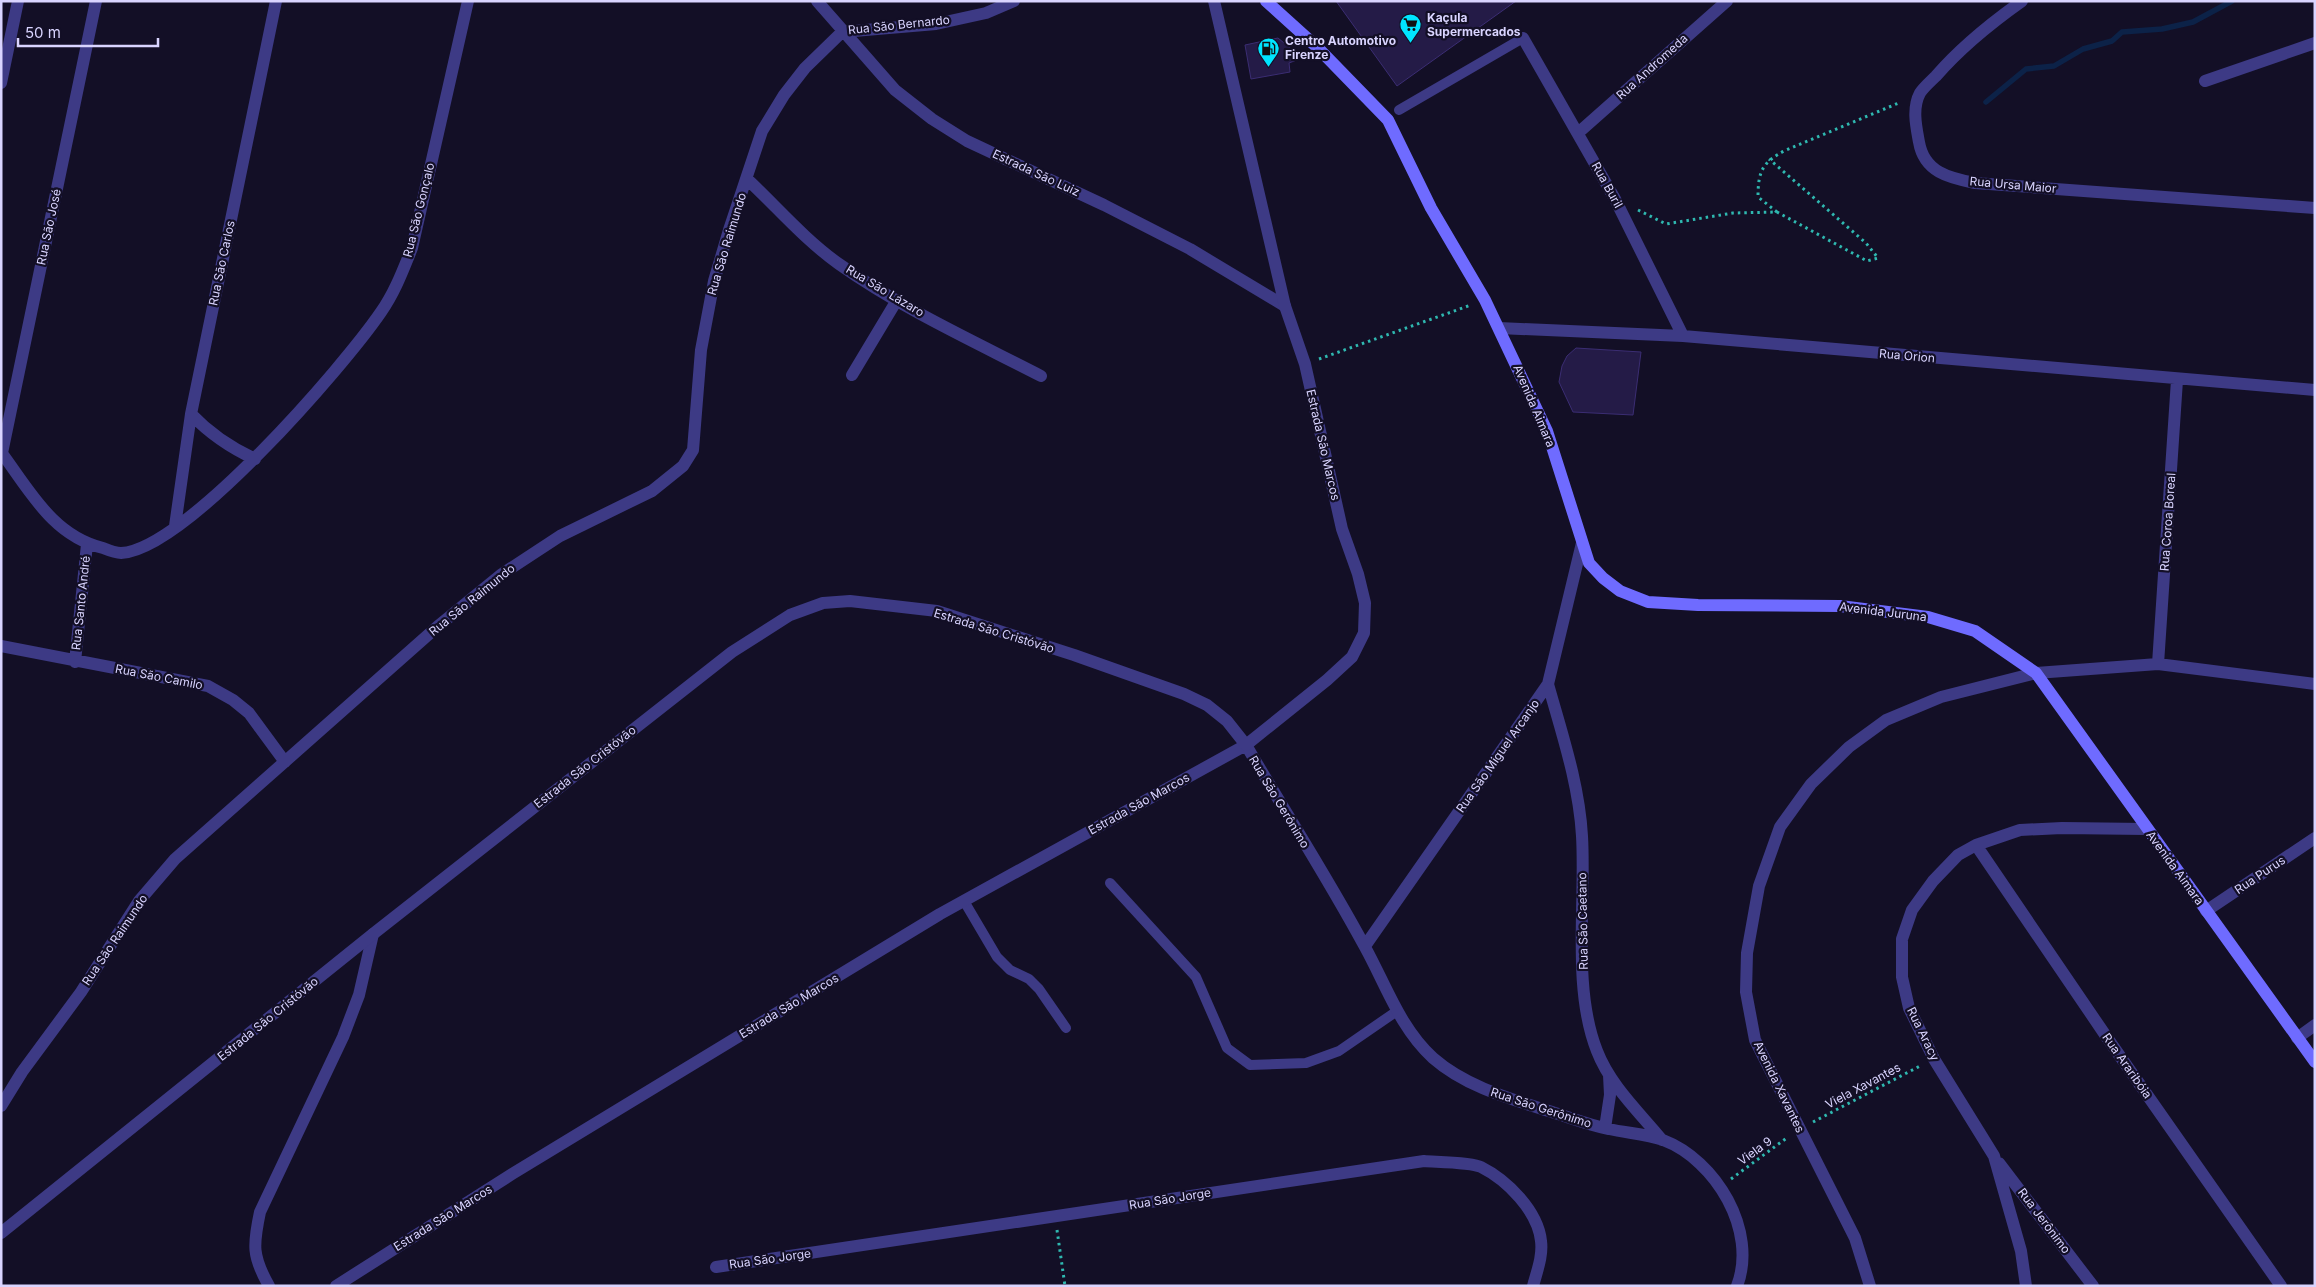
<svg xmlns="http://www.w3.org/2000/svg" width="2316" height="1287" viewBox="0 0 2316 1287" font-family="Inter,sans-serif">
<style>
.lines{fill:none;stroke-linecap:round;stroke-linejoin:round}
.stream{stroke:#0c2248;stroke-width:5.5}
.building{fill:#241b47;stroke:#3b2d73}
.path{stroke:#2fb8b0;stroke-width:3;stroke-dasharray:2.5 4;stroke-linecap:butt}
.service{stroke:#3d3a85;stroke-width:10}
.minor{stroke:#3d3a85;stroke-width:12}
.tertiary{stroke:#3d3a85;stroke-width:12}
.secondary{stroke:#6f6bff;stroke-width:12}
.labels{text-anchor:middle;stroke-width:4.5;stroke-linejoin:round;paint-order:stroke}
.poi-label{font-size:12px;font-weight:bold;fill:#d9d4ff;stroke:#130f26;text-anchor:start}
.street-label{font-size:12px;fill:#d9d4ff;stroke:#130f26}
</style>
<rect width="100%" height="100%" fill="#130f26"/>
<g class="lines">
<path class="stream" d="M1986,102L2026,69L2054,66L2083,49L2112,41L2122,32L2162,29L2193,22L2232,1"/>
</g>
<path class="building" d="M1336,1H1516L1397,86Z
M1278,38L1302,58L1289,63L1290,72L1251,79L1245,45Z
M1576,348L1641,352L1633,415L1573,412L1559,382L1562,366L1567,356Z"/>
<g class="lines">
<path class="path" d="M1638,210L1666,224L1733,213L1777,212L1867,261L1878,258L1866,243L1769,159
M1777,212L1758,197C1758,170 1763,162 1786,150L1901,102
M1319,359L1471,305
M1813,1122L1920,1066
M1731,1179L1788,1137
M1057,1230L1065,1286"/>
<path class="service" d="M1399,110L1523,38
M1110,883L1196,977L1227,1048L1250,1065L1306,1063L1339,1051L1397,1011
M964,901L997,957L1010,970L1029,979L1039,989L1066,1028"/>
<path class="minor" d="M817,1L895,90L932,119L967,141L1104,205L1190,249L1285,306
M2022,1C1991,23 1961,47 1936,76C1931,81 1924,87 1920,93C1912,108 1916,126 1919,142C1924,172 1949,178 1975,183L2315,208
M1523,38L1615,199L1683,336
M2205,81L2315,43
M1,83L18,1
M1578,133L1727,1
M747,179C777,207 805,240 839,264C901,308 973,341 1041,376
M1499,328L1683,336L2315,390
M852,375L897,300
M191,414C210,434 229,447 255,459
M1,452C30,491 53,536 103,548C108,550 116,553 121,553C185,550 344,366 381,312C395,292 403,270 412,248L468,1
M2,453L96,1
M175,526L191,414L276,1
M1,646L208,686L233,700L249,713L285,762
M75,662L87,544
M2158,664L2177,380
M1548,684C1562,734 1579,784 1582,836C1586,903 1572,988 1597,1051C1610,1085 1639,1112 1662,1140
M1976,845L2108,1039L2281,1286
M2206,911L2315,838
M1365,946L1548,684L1582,543
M2297,1038L2315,1025
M1,1106L22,1072L81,992L139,901L175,859L437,627L502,574L560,536L652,491L683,466L693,450L701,350L714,281L729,230L762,131L784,95L805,68L842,32L936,24L986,13L1014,1
M1605,1128L1610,1095L1609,1075
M1999,1163L2093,1286
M716,1267L1424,1161C1436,1162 1471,1162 1481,1167C1507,1180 1538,1211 1541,1241C1543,1256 1537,1271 1533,1286
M269,1286C252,1256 253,1245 260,1212L343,1037L359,995L373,934
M336,1286L512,1174L940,914L1246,745C1285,812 1328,878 1365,947C1386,985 1400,1028 1433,1058C1466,1087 1511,1099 1552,1112C1571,1118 1589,1125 1609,1129C1626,1133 1647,1134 1663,1140C1716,1160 1758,1231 1737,1286
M1870,1286L1855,1238L1755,1040L1746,992L1747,953L1759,886L1780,827L1811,784L1849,747L1886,720L1941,697L2036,673L2158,664L2315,684
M2026,1286L2021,1251L1994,1156L1934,1059L1909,1008L1902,977V939L1912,910L1933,881L1958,855L1976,845L2020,830L2062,828L2146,829"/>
<path class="tertiary" d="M1,1233L373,934L732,652L790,615L823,603L850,601L937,611L1074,655L1184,694L1207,705L1227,721L1246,745L1327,680L1352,657L1364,633L1365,603L1358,574L1342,529L1305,364L1285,306L1214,1"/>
<path class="secondary" d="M1266,1L1318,48L1388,120L1431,208L1485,300L1547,431L1589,563L1603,578L1620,591L1648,602L1698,605L1840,606L1928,617L1975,631L2036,673L2315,1062"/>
</g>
<defs>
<symbol id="supermarket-pin" viewBox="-11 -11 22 30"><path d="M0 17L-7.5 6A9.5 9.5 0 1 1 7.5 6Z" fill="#00e5ff" stroke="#130f26"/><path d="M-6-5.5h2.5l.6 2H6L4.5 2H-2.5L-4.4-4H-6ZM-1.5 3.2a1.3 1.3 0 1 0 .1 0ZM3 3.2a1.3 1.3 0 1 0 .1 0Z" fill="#111"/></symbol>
<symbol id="fuel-pin" viewBox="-11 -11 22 30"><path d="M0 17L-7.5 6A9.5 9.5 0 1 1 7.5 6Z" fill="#00e5ff" stroke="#130f26"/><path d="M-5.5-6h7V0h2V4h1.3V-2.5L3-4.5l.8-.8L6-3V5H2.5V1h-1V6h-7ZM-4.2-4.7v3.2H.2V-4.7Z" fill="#111"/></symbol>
</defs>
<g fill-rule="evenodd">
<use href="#supermarket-pin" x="1398" y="12" width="25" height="34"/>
<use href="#fuel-pin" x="1256" y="36" width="25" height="34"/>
</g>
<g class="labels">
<g class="poi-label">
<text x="1427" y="22">Kaçula<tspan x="1427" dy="14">Supermercados</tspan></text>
<text x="1285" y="45">Centro Automotivo<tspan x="1285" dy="14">Firenze</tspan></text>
</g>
<g class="street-label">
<text transform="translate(899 25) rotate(-6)" y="4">Rua São Bernardo</text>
<text transform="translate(1652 67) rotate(-42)" y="4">Rua Andromeda</text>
<text transform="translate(1036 173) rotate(25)" y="4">Estrada São Luiz</text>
<text transform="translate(1607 185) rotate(61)" y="4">Rua Buril</text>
<text transform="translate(2013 185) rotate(5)" y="4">Rua Ursa Maior</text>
<text transform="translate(419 210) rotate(-76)" y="4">Rua São Gonçalo</text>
<text transform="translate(49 227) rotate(-78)" y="4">Rua São José</text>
<text transform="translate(727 244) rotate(-73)" y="4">Rua São Raimundo</text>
<text transform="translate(222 263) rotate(-78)" y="4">Rua São Carlos</text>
<text transform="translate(885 291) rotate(31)" y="4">Rua São Lázaro</text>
<text transform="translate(1907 356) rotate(5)" y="4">Rua Orion</text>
<text transform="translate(1534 406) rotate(67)" y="4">Avenida Aimara</text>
<text transform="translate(1323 445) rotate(77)" y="4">Estrada São Marcos</text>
<text transform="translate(2168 522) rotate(-86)" y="4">Rua Coroa Boreal</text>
<text transform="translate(472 600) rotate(-39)" y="4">Rua São Raimundo</text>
<text transform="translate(81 603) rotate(-84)" y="4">Rua Santo André</text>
<text transform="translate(1883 612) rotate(7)" y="4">Avenida Juruna</text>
<text transform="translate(994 631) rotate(17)" y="4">Estrada São Cristóvão</text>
<text transform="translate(159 677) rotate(11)" y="4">Rua São Camilo</text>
<text transform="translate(1498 756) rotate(-55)" y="4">Rua São Miguel Arcanjo</text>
<text transform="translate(585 767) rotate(-38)" y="4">Estrada São Cristóvão</text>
<text transform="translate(1279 802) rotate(59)" y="4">Rua São Gerônimo</text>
<text transform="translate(1139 804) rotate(-29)" y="4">Estrada São Marcos</text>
<text transform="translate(2175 868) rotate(54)" y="4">Avenida Aimara</text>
<text transform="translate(2260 875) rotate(-34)" y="4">Rua Purus</text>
<text transform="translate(1583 921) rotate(-91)" y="4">Rua São Caetano</text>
<text transform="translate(115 940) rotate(-56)" y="4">Rua São Raimundo</text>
<text transform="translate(789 1006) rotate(-31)" y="4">Estrada São Marcos</text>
<text transform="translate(268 1019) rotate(-39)" y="4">Estrada São Cristóvão</text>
<text transform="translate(1923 1034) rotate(64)" y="4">Rua Aracy</text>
<text transform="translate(2127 1066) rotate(55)" y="4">Rua Araribóia</text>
<text transform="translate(1863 1086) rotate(-28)" y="4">Viela Xavantes</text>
<text transform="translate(1779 1087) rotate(64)" y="4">Avenida Xavantes</text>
<text transform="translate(1541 1108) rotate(18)" y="4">Rua São Gerônimo</text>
<text transform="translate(1755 1151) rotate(-36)" y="4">Viela 9</text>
<text transform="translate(1170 1199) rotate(-9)" y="4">Rua São Jorge</text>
<text transform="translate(443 1218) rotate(-32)" y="4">Estrada São Marcos</text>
<text transform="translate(2044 1221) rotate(53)" y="4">Rua Jerônimo</text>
<text transform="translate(770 1259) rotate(-8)" y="4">Rua São Jorge</text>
</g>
</g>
<rect width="2316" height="1287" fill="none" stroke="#d9d4ff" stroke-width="5"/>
<path d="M18 38v8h140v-8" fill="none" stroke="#d9d4ff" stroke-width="2.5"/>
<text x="25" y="38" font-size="15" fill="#d9d4ff" stroke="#130f26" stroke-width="4" paint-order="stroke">50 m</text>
</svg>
